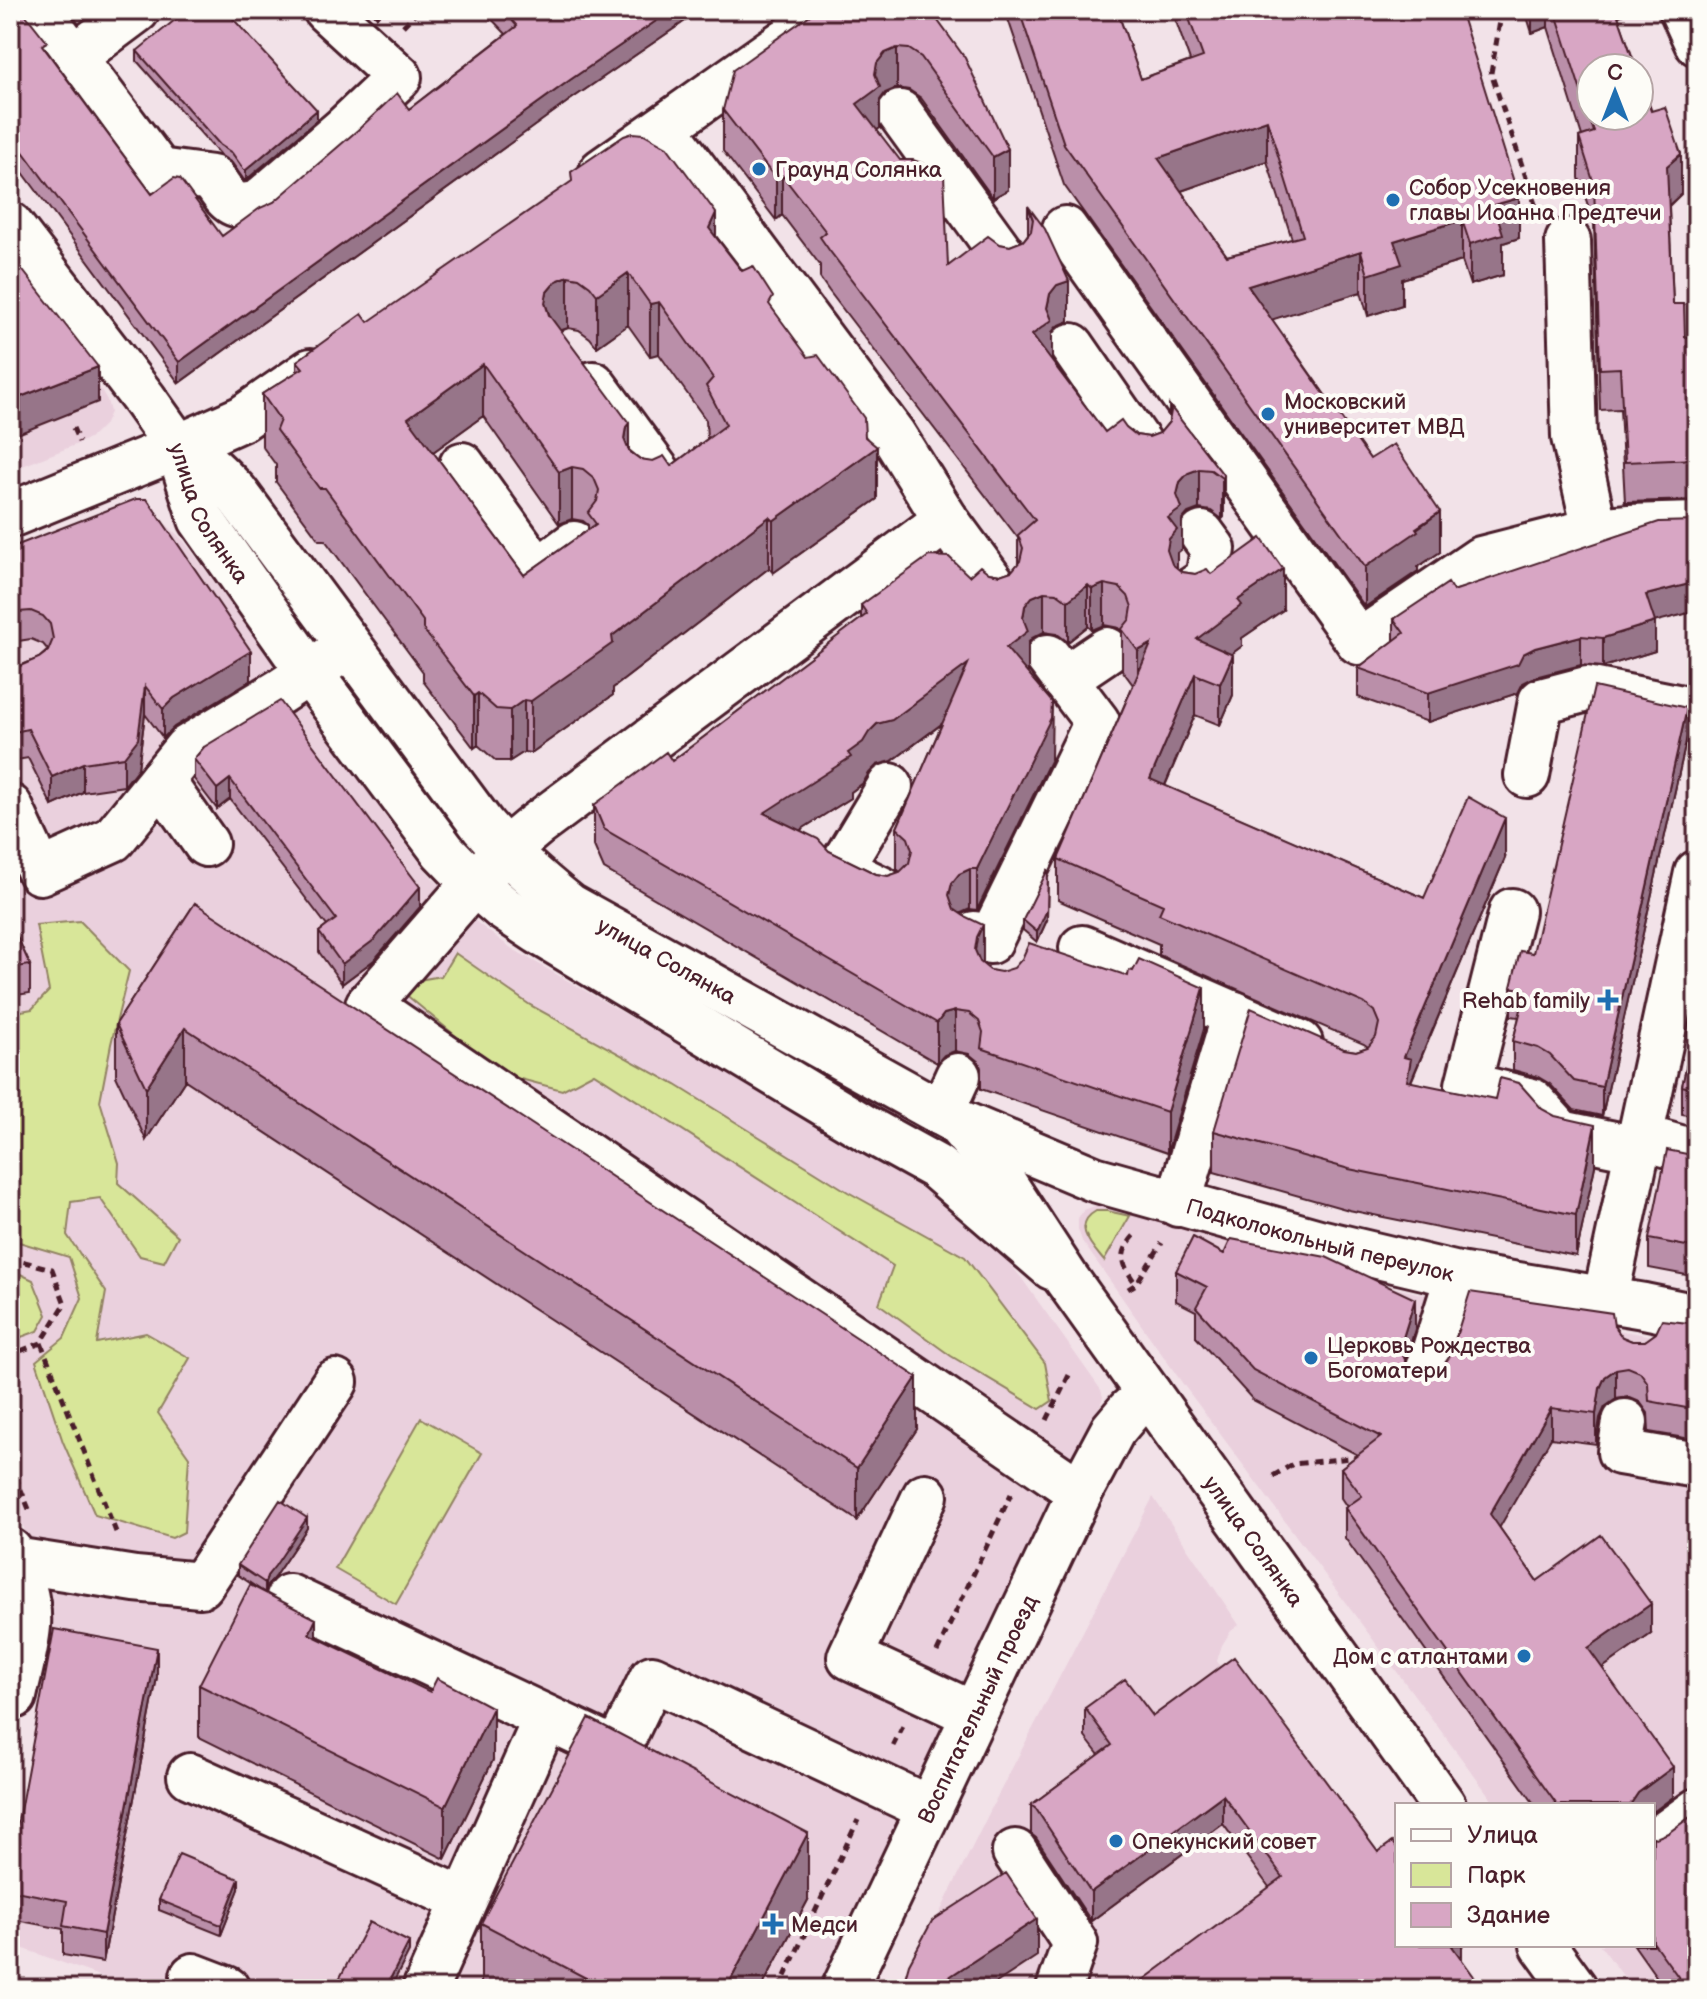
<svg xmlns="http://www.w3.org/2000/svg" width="1707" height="1999" viewBox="0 0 1707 1999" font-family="'Balsamiq Sans',sans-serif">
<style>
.built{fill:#ead0dd}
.green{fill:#d8e699;stroke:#918262;stroke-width:2}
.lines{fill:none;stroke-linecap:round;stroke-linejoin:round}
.minor-casing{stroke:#4a1f2b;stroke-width:50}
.major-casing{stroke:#4a1f2b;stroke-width:50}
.path{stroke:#4a1f2b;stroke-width:5;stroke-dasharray:8 6;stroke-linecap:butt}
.minor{stroke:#fdfcf7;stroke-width:44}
.major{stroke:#fdfcf7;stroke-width:44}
.wall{fill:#ba8fa9;stroke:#4a1f2b;stroke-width:2;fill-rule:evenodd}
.shaded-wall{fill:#977489;stroke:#4a1f2b;stroke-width:2}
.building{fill:#d8a6c4;stroke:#4a1f2b;stroke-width:2;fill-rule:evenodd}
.poi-dot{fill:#1f6fb2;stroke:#fdfcf7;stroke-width:3}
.labels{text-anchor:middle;stroke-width:8;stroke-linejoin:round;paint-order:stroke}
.poi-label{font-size:22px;fill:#4a1f2b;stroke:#fdfcf7;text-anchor:start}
.street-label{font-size:22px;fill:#4a1f2b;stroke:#fdfcf7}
</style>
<rect width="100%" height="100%" fill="#f2e2e8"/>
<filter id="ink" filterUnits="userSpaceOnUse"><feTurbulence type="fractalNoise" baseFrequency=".0125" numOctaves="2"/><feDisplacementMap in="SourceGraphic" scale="16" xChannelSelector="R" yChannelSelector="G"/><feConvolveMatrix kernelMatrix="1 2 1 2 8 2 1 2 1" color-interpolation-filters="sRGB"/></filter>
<g filter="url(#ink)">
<path class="built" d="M10,271L100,388L107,400L110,412L105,424L94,435L80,443L10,471Z
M145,512L167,525L183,540L285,676L395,830L428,873L457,904L480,925L511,948L911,1179L953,1207L987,1237L1020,1276L1101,1390L1103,1397L1101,1403L816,1989H135L19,1947L10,1941V1851L51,1654V1615L44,1578L10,1494V551Z
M1108,1205L1122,1207L1270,1252L1275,1261L1502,1312L1697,1343V1989H1633L1600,1945H1653V1805H1496L1183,1384L1082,1241L1078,1229V1218L1084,1210L1094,1206Z
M1153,1497L1239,1625L1231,1631L1222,1645L1217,1661L1397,1945L1462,1989H902L995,1801Z"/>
<path class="green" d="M80,921L129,971L111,1044L100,1101L119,1163L118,1183L178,1236L164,1262L140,1256L100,1198L71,1202L67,1235L106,1292L97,1343L146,1333L190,1358L158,1413L189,1457L184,1532L172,1538L95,1515L63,1442L36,1361L64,1338L82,1298L69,1257L19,1242L10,1244V1013L32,1009L49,991L36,925Z
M455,953L530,1005L676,1085L848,1192L965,1257L1045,1363L1052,1401L1040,1409L951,1356L879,1304L893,1266L594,1073L562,1090L509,1076L457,1037L404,993L408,982L441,976Z
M1096,1211H1107L1130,1216L1104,1261C1092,1246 1071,1225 1096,1211Z
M16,1272L33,1280L47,1315L38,1331L10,1341V1274Z
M421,1418L482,1453L396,1604L335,1569Z"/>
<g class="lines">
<defs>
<g id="minor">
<path d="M35,10L43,16L159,171L212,178C227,198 230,211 258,203L344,129L399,77L326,10"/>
<path d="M1682,10L1697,43"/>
<path d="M74,57L137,10"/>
<path d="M900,113L1008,262"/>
<path d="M664,128L893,435L946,520L998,591"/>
<path d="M602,171L830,10"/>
<path id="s1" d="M10,225L144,399L178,447L201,519L309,672L443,851L474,883L503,908L539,932L867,1129L936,1167L1052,1267"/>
<path d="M1065,229L1359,642L1481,559L1595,530L1629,527L1697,525"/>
<path d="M1568,241L1574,437L1595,530"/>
<path d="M1072,346L1146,453"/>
<path d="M593,384L662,478L649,488"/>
<path d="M178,447L243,418L311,371"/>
<path d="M462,465L538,571L574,544"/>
<path d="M946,520L535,826L505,851L474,883L368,1005L1080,1492"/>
<path d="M1192,590L1208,579L1213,549L1202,534"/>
<path d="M1064,679L1107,650"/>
<path d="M1527,775L1541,701L1587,689L1697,711"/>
<path d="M161,780L206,844"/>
<path d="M10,807L40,872L113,839L187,748L281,691L334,656"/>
<path d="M885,891L840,869L890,786"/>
<path d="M1512,911L1468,1085L1532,1101L1561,1133L1638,1149"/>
<path d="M974,934L990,941L1097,722L1048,657"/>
<path d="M1082,948L1300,1043"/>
<path d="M941,1113L958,1076"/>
<path id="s2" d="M956,1121L1094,1179L1319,1242L1458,1275L1644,1306L1697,1317"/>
<path d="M1641,1137L1697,1153"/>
<path d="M1178,1204L1235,1014"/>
<path d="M1605,1300L1697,873"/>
<path d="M1426,1378L1458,1275"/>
<path d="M1625,1422L1620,1452L1697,1465"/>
<path d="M925,1496L850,1657L973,1714"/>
<path d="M10,1551C20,1575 30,1600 28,1626C26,1649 19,1673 14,1696"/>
<path d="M14,1560L135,1579L201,1585L335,1382"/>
<path d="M289,1597L617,1751L652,1678L928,1808"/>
<path d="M190,1776L464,1900"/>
<path d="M1653,1843L1697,1811"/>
<path d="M1015,1852L1075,1943L1059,1989"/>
<path d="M193,1976L227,1989"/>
<path d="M425,1989L546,1718"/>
<path id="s3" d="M844,1989L1080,1492L1113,1430L1129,1411L1149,1394"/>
</g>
<g id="major">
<path id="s4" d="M10,515L178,447C203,458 217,473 236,493L483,826C509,856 538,881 569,906L956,1121L988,1159L1066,1278L1443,1805"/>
<path d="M1543,1945L1575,1989"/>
</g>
</defs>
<use href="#minor" class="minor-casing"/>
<use href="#major" class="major-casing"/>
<path class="path" d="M1502,10L1491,73L1538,213
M403,26L419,10
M73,428L79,442
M1134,1236C1117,1255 1123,1266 1136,1284
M10,1258L52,1269L65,1304L41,1343L10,1355
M1128,1289L1136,1284L1162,1243
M41,1343L116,1532
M1047,1420L1071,1371
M10,1463L31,1514
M1273,1476L1293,1464L1360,1457
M937,1652L1011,1494
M893,1746L903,1726
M779,1989L858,1820"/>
<use href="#minor" class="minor"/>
<use href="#major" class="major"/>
</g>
<path class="wall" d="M10,10L47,51L152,194L222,236L274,202L409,109L506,34L483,10H701L570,100L179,383L10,155Z
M369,10H383L377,17Z
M817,10H953L938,21L1008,190L993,198L921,98L909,90L897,88L885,93L880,100V128L877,130L948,266L999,244L1010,246L1023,241L1028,234V206L1069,321L1057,326L1052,332L1051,361L1105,432L1126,427L1136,435L1149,437L1160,433L1169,422V405L1224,476V517L1222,519L1211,511L1199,509L1188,513L1182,520V549L1177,553V568L1182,572L1195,574H1211L1283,610L1242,638V646L1231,654L1233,695L1220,725L1195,715L1165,786L1424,898L1505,858L1411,1082L1595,1166L1576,1256L1349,1210L1214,1172V1131L1344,1049L1356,1051L1368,1047L1364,1044L1159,955V944L1058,900V859L1133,685L1122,670V631L1119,628L1104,625L1092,630L1088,626L1068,642L1057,634L1044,632L1032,638L1028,643V672L1027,673L1051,759L977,910L970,909L961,914L983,964L990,970L1204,1029L1167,1153L981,1089V1068L979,1062L969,1054L955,1051L944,1055L937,1063L604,869L594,846V805L672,761L861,619V605L969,576L989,573L1000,575L1012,571L1018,564V538L829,291L820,278V265L782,215L776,220L723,151V110ZM942,724L897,828V869L900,872L888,876L876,874L829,851L800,830L851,798V792L863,783L869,773L877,765L892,761Z
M1005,10H1117L1141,79L1190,61L1172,10H1460L1519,238L1503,243V275L1470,285L1462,261L1402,279V305L1368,316L1361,292L1272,319L1370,459L1440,552L1418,567V571L1365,607L1064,185ZM1267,161L1292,239L1227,256L1181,191Z
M1525,10H1622V15L1618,16L1681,194L1669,206L1673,304L1685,337H1697V500L1625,502L1620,409L1600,410L1594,224L1579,178V137L1582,136L1548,27L1532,33Z
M137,51L317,120L246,180H244L232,163L220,155L137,61Z
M716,236L773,310L865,437L877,499L773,573L769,568L613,688V695L531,753L524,752L510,761H496L478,745L474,748L423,681V672L325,540H319L276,482V465L262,446V394L297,372V361L368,322ZM628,325L650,356L659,354L706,420L707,439L671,466L640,459L629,450L561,331L568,328L579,330L590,338L597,347ZM483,416L559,524L572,519L583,521L588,525V530L524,575L433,452Z
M1697,521V611L1655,621V651L1603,667L1581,665L1535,677L1523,683L1518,693L1428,722L1358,697V668L1394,641V619L1453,591Z
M10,548L251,680L174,727L163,738L145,714L138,768L124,786L83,792L52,806L28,758L10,761V668L20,666L39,658L48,650L43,644L31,639L18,641Z
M1687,737L1602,1116L1574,1110L1550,1084L1538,1077L1513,1070V1041L1519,1017L1511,1016V987L1533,953Z
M204,747L420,907L374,960L342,984L319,952V932L327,926L230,799L217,809L194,779V759Z
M195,903L917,1429L857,1520L185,1080L146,1140L116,1076V1024Z
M1023,920H1047L1037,942L1023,930Z
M10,921L30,965V993L10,996Z
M1697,1020V1117L1682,1114V1086Z
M1697,1156V1277L1649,1268V1239Z
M1224,1254L1415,1329L1405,1360L1407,1364L1419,1372H1431L1614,1326L1622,1337L1632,1341H1645L1697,1324V1440L1649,1432L1648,1413L1640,1402L1628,1397L1616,1399L1605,1407L1600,1418L1596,1444L1551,1438L1499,1527L1537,1581L1651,1634L1602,1668L1673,1797L1653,1812V1805H1535L1345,1538V1508L1347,1507L1341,1498V1468L1358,1455L1253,1400L1196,1337V1311L1176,1301V1271Z
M307,1528L275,1576L267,1586L265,1593L238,1575V1565Z
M316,1637L493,1760L445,1859L199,1737V1685Z
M157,1677L103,1962L63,1955V1929L10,1919V1864Z
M1085,1708L1153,1716L1378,1852L1462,1945L1269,1887L1223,1824L1091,1921L1036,1838L1031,1834V1805L1099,1755L1085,1737Z
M1653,1837L1697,1989H1665L1634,1945H1653Z
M239,1889L221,1935L159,1910V1900Z
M808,1900L761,1989H481V1923Z"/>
<path class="shaded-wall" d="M377,10H383L377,17Z
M672,10H701L570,100L179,383V362L570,80Z
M919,10H953L919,35Z
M1532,10H1548V27L1532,33Z
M1605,10H1622V15L1605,20Z
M897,48V88L885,93L880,100V128L857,144V104L877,63L885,53Z
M317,110V120L246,180V170Z
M1267,120V161L1158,199V158Z
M1008,149V190L993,198V157Z
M1681,154V194L1667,207V166Z
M782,175V215L776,220V179Z
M1519,198V238L1503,243V275L1470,285V244L1494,205Z
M716,213V265L709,228Z
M1462,220V261L1402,279V305L1368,316V275L1394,241Z
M1361,251V292L1248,327V286Z
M628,273V325L597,347V295Z
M568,276V328L556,332L545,303L547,292L556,281Z
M1069,281V321L1057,326L1052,332V361L1032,376V335L1047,308L1050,294L1057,285Z
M659,302V354L650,356V304Z
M483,364V416L408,470V418Z
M98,367V402L10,437V401Z
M629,423V475L624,439L626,427Z
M877,447V499L773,573V521Z
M572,467V519L559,524V472Z
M1199,469V509L1188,513L1182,520V549L1177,553V570L1169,580L1167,550L1168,518L1177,495L1180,482L1188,473Z
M1224,476V517L1222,519V478Z
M1440,512V552L1418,567V571L1365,607V567Z
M769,517V568L613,688V695L531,753V701L612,636Z
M1283,569V610L1242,638V646L1201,677L1197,639L1238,600Z
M1697,582V611L1646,624V595Z
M1104,584V625L1092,630V589Z
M1088,585V626L1068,642V601Z
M1044,592V632L1032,638L1028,643V672L1006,689V648L1023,618L1025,606L1032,597Z
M18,612V641L10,645V616Z
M1655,622V651L1603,667V638Z
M1581,636V665L1535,677L1523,683L1518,693L1428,722V693L1523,654L1535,648Z
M1151,644L1138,691V651Z
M251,651V680L174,727L163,738V709L174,698Z
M1233,655V695L1220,725V684Z
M968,664V704L892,761L877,765L869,773L863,783L851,792V798L764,853V813L869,732L877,724Z
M1195,674V715L1150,820V779Z
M145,686V714L138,768L124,786V757Z
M478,693V745L474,748V696Z
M524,700V752L510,761V710Z
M1052,702L1051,759L977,910V869Z
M1687,708V737L1602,1116V1087Z
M83,763V792L52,806V777Z
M230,779V799L217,809V789Z
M1505,818V858L1411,1081V1100L1407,1122L1404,1057Z
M970,869V909L959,914L949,936V895L952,883L959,874Z
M1048,879L1047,920L1037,942V932Z
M420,887V907L374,960L342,984V964Z
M983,925V965L977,978L975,950L977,937Z
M1204,988V1029L1167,1153V1112Z
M955,1011V1051L944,1055L937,1063V1023L944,1014Z
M185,1028V1080L146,1140V1088Z
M1595,1125V1166L1576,1256V1215Z
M1415,1299V1329L1402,1371V1341Z
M1616,1369V1399L1605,1407L1600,1418L1596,1444V1414L1600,1388L1605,1377Z
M917,1377V1429L857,1520V1468Z
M1551,1408V1438L1490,1544V1514Z
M307,1518V1528L275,1576L267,1586L265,1593V1583L267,1576Z
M1651,1604V1634L1588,1678V1648Z
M316,1619V1671L309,1634Z
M157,1648V1677L103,1962V1934Z
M493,1708V1760L445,1859V1807Z
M1673,1767V1797L1653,1812V1805H1630L1638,1793Z
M1223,1795V1824L1091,1921V1892Z
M808,1833V1900L761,1989H726Z
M239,1879V1889L221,1935V1925Z
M1037,1919V1956L987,1989H931Z
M409,1942V1952L390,1989H385Z
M1453,1945H1462V1967L1452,1946Z"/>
<path class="building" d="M10,10H16L20,15L25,14L47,42L42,45L152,194L174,178L180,179L222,236L260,208L274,202L360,128L397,93L409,109L517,26L503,10H672L570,80L179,362L10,134Z
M187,10H225L317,110L246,170H244L232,153L220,145L137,51Z
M817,10H930L965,58L1008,149L993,157L921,57L909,49L897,48L885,53L877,63L875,74L880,87L857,104L900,160H913L939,169L944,175L948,266L988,236L999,244L1010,246L1023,241L1031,231L1033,219L1028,206L1045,229L1069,281L1057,285L1050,294L1047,308L1052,320L1032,335L1105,432L1121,420L1126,427L1136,435L1149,437L1160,433L1169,422L1171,411L1169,405L1224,476L1222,478L1211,470L1199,469L1188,473L1180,482L1177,495L1182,508L1168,518L1177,530L1169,539L1167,550L1172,564L1182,572L1195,574L1207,569L1211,574L1261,538L1283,569L1238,600L1242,605L1197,639L1233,655L1220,684L1195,674L1150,779L1424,898L1468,797L1505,818L1404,1057L1411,1059L1407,1081L1495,1099L1500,1078L1519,1083L1542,1109L1555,1116L1595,1125L1576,1215L1349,1169L1214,1131L1251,1008L1344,1049L1356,1051L1368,1047L1376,1037L1379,1023L1374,1011L1364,1003L1159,914L1163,905L1058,859L1151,644L1138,651L1122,629L1130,619L1132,607L1128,596L1119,587L1104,584L1092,589L1088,585L1068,601L1057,593L1044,592L1032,597L1025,606L1023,618L1028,631L1006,648L1052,702L1051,718L977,869H970L959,874L952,883L949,895L954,909L964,916L983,925L977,937L975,950L980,962L990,970L1001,972L1014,968L1022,959L1029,943L1128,976L1129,970L1133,971L1139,959L1204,988L1167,1112L981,1048L983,1032L979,1021L969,1013L955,1011L944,1014L937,1023L604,829L594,805L666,752L672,761L867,614L861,605L929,556L949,557L969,576L980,566L989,573L1000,575L1012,571L1020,561L1023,548L1018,535L1035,520L829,250L820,237L826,232L782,175L776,179L723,110L733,70ZM968,664L897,828L908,838L912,850L909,863L900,872L888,876L876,874L829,851L818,839L764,813L851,757L848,753L863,742L869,732L877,724L892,720Z
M1019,10H1117L1141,79L1203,57L1186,10H1460L1519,198L1494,205L1503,234L1470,244L1462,220L1394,241L1402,264L1368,275L1361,251L1248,286L1370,459L1394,444L1440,512L1416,528L1418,531L1365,567L1064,144ZM1267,120L1303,236L1227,256L1158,158Z
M1555,10H1616L1636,68H1591V116H1639V78L1651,111L1665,107L1681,154L1667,166L1673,304H1684L1685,337H1697V459L1625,462L1620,368L1600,369L1594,184L1579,137L1594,132Z
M633,133L644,134L667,147L716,213L709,228L742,271L753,266L773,297L769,304L808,357L818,355L864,418L865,437L877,447L773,521L769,517L612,636L613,643L531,701L524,700L510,710L496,709L478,693L474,696L423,629V621L325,488H319L276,430L280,420L262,394L303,368L297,361L341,329L362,314L368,322L572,181L571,172L624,136ZM628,273L650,304L659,302L713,378L706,386L726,425L671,466L664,456L653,461L640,459L629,451L624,439L626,427L629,423L549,315L545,303L547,292L556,281L568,276L579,278L590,286L597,295ZM483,364L559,472L572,467L583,469L594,478L599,490L597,501L588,513L596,524L524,575L408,418Z
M10,254L98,367L10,401Z
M136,499H147L251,651L174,698L163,709L145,686L138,739L124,757L83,763L52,777L28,729L10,733V668L20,666L39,658L48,651L53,639L50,624L43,616L31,611L18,612L10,616V548Z
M1697,521V582L1646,595L1655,622L1603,638L1581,636L1535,648L1523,654L1518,664L1428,693L1358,668L1404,633L1394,619L1448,583L1453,591L1659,522Z
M1594,687L1687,708L1602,1087L1574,1081L1550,1055L1538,1048L1513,1041L1526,990L1511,987L1520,951L1533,953Z
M280,701L420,887L374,940L342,964L319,932L336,919L230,779L217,789L194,759L204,747Z
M1048,869L1047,910L1037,932L1023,920Z
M195,903L917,1377L857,1468L185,1028L146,1088L116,1024Z
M10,921L30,965L10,968Z
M1697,1020V1090L1682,1086Z
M1667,1150L1697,1156V1248L1649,1239Z
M1193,1237L1224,1254L1231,1239L1326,1257L1415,1299L1402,1341V1353L1407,1364L1419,1372H1431L1442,1367L1450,1356L1470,1292L1612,1313L1614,1326L1622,1337L1632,1341H1645L1656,1333L1662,1320L1697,1324V1410L1649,1401L1648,1383L1640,1372L1628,1367L1616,1369L1605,1377L1600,1388L1596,1414L1551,1408L1490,1514L1537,1581L1601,1535L1651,1604L1588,1648L1673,1767L1638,1793L1630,1805H1557L1345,1508L1362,1496L1341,1468L1381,1437L1253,1370L1196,1307L1207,1287L1176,1271Z
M280,1500L307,1518L275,1566L267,1576L265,1583L238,1565Z
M250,1585L316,1619L309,1634L430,1692L437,1678L493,1708L445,1807L199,1685Z
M54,1629L157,1648L103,1934L63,1926L67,1901L10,1890V1864Z
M1234,1657L1378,1852L1392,1842L1397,1849V1945H1453L1452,1946L1483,1989H1131L1283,1877L1223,1795L1091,1892L1036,1809L1031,1805L1112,1745L1085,1708L1125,1679L1153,1716Z
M589,1718L808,1833L726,1989H602L603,1987L481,1923Z
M1697,1812V1989H1687L1653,1942V1837L1656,1838L1668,1833Z
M179,1854L239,1879L221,1925L159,1900Z
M1006,1873L1037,1919L931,1989H902L909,1964L932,1921Z
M369,1922L409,1942L385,1989H334Z"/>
</g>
<g class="poi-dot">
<circle cx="759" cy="169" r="8"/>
<circle cx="1393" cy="200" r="8"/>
<circle cx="1268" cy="414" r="8"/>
<path d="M1604 988h8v8h8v8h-8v8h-8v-8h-8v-8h8z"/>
<circle cx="1311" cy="1358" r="8"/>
<circle cx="1524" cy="1656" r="8"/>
<circle cx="1116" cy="1841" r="8"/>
<path d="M769 1912h8v8h8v8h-8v8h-8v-8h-8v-8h8z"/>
</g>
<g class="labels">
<g class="poi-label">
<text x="775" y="177">Граунд Солянка</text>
<text x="1409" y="195">Собор Усекновения<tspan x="1409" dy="25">главы Иоанна Предтечи</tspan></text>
<text x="1284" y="409">Московский<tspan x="1284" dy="25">университет МВД</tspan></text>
<text x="1590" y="1008" text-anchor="end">Rehab family</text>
<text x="1327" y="1353">Церковь Рождества<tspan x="1327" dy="25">Богоматери</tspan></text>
<text x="1508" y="1664" text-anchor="end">Дом с атлантами</text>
<text x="1132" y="1849">Опекунский совет</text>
<text x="791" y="1932">Медси</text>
</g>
<g class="street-label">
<text dy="8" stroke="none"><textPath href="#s1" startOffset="352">улица Солянка</textPath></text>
<text dy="8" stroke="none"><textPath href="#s4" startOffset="900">улица Солянка</textPath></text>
<text dy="8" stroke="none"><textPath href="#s2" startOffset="384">Подколокольный переулок</textPath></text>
<text dy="8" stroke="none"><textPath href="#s4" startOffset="1746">улица Солянка</textPath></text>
<text dy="8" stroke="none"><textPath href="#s3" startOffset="310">Воспитательный проезд</textPath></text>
</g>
</g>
<rect width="1707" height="1999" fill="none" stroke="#fdfcf7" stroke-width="40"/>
<rect x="20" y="20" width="1667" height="1959" fill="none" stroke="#4a1f2b" stroke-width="3" filter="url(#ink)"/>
<rect x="1395" y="1803" width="260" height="144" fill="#fdfcf7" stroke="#b5a4a5" stroke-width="2"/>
<rect x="1411" y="1829" width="40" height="12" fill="#fdfcf7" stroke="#b5a4a5" stroke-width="2"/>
<text x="1467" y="1843" font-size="24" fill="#4a1f2b">Улица</text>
<rect x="1411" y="1863" width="40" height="24" fill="#d8e699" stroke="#b5a4a5" stroke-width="2"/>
<text x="1467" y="1883" font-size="24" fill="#4a1f2b">Парк</text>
<rect x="1411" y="1903" width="40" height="24" fill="#d8a6c4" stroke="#b5a4a5" stroke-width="2"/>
<text x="1467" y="1923" font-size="24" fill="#4a1f2b">Здание</text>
<g transform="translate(1615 92)"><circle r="38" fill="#fdfcf7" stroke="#b5a4a5" stroke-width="2"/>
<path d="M0-6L14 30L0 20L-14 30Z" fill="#1f6fb2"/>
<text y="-12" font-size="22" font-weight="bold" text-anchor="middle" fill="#4a1f2b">С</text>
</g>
</svg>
